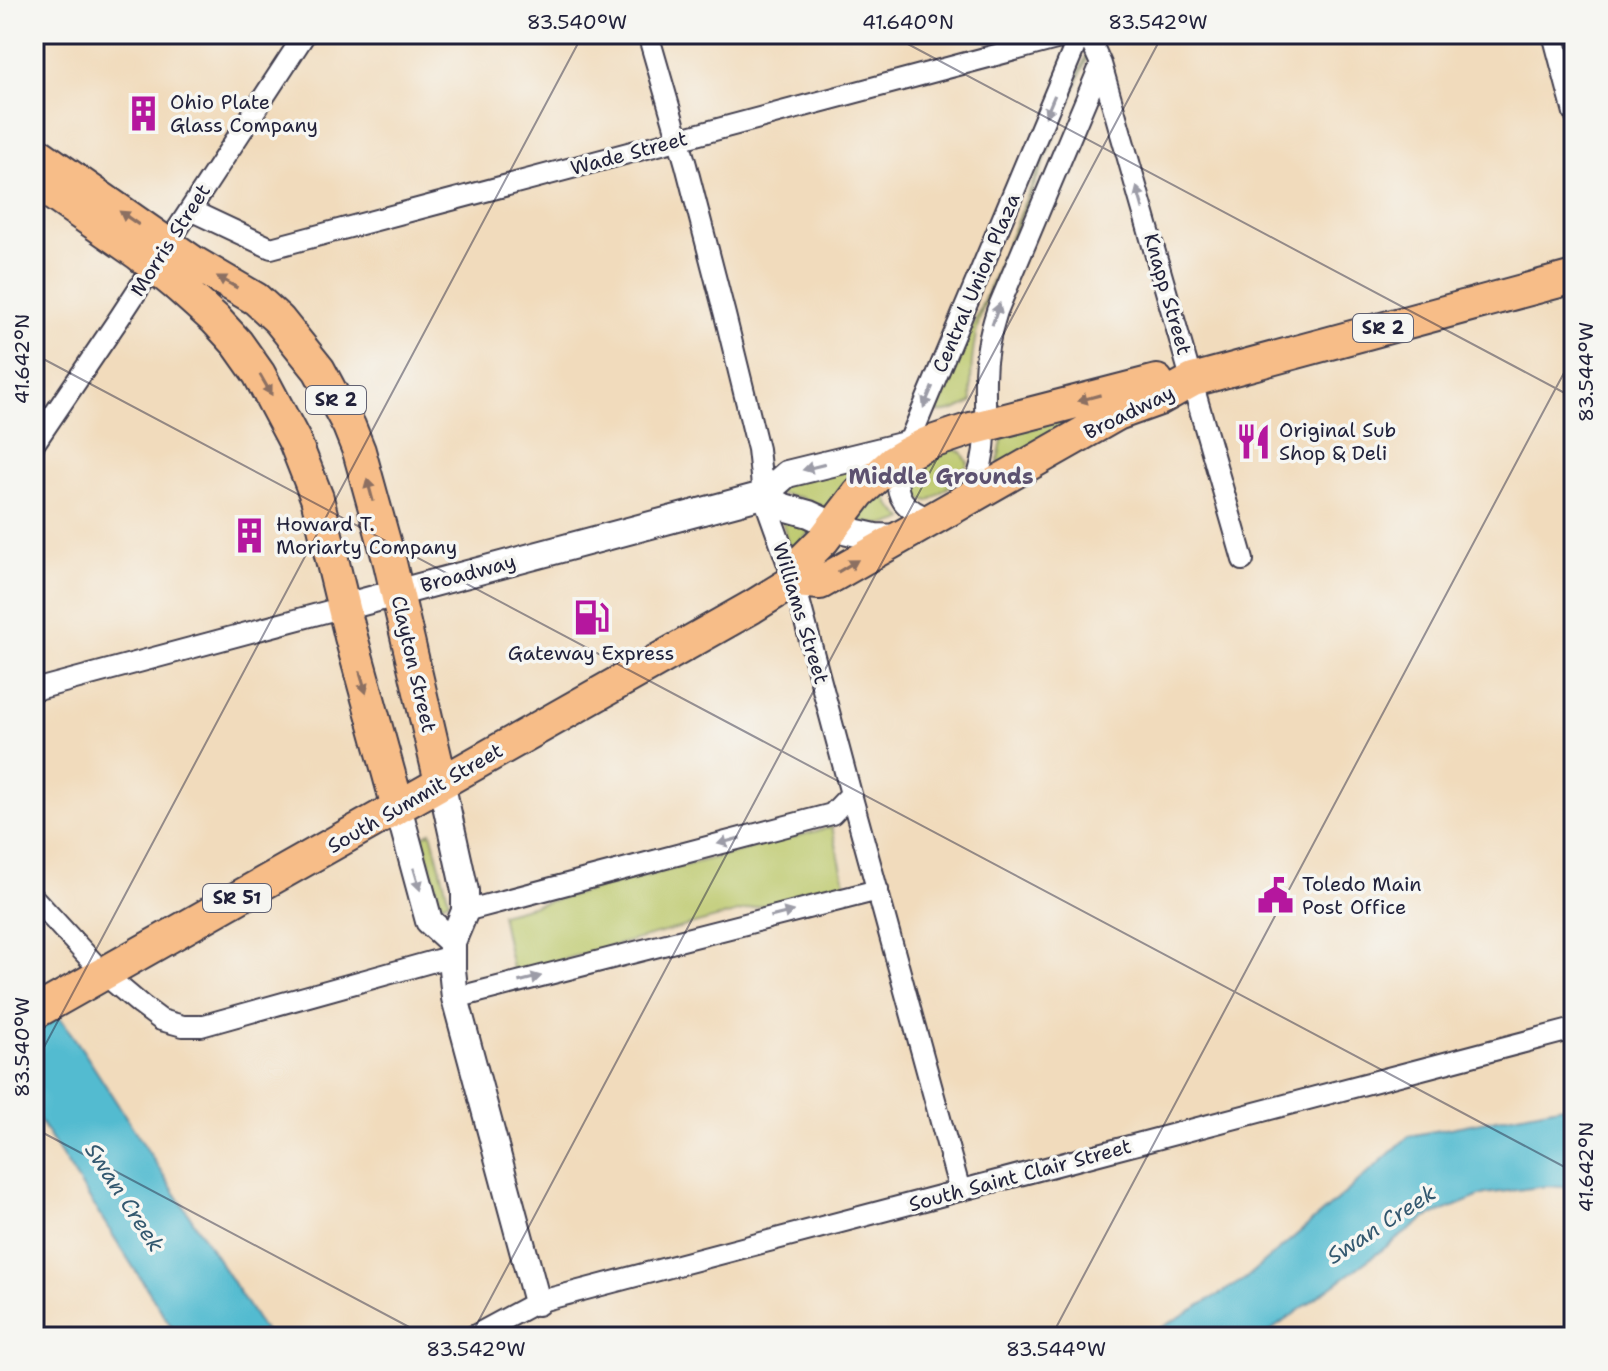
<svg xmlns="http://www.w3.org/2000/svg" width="1608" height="1371" viewBox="0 0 1608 1371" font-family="'Shantell Sans',sans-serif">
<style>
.green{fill:#bcc86a;stroke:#6f7552;stroke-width:2}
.water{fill:#53bbd0;stroke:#3a6e86;stroke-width:2}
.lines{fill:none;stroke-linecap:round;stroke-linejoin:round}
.minor-casing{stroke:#413e4e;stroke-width:24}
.tertiary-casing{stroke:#413e4e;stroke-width:30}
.primary-casing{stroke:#413e4e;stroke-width:36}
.minor{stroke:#fff;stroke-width:20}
.tertiary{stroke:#fff;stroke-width:26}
.primary{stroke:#f7bd88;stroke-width:32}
.primary-bridge-casing{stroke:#413e4e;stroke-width:36;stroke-linecap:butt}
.primary-bridge{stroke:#f7bd88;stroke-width:32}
.oneway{fill:#9c9ca7}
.oneway2{fill:#8c7062}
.ticks{fill:none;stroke:#22223b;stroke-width:2;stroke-opacity:0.45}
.labels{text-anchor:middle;stroke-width:7;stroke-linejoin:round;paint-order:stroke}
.shield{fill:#f6f6f2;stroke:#626272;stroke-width:2}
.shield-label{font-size:18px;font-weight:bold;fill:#22223b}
.poi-label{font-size:20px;fill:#22223b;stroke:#f6f6f2;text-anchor:start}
.street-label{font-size:20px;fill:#22223b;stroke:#f6f6f2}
.neighbourhood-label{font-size:22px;font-weight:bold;fill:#5d5270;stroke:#f6f6f2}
.water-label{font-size:22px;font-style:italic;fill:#33586f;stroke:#f6f6f2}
.neatline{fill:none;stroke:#22223b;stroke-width:3}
.ticks-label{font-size:20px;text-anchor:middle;fill:#22223b}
</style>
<rect width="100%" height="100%" fill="#f6f6f2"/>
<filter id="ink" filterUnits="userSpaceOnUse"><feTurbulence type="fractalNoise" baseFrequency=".0125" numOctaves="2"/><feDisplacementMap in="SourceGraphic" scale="16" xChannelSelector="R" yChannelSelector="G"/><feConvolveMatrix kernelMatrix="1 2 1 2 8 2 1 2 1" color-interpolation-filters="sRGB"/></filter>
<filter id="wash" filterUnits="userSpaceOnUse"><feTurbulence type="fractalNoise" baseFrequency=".006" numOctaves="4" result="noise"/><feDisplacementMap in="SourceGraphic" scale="32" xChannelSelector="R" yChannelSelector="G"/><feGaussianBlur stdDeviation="1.8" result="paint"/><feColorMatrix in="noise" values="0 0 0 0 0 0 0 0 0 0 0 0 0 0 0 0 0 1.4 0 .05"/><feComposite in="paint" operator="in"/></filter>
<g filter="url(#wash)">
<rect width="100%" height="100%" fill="#f1dbbc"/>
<path class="green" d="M1090,46L1092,47L981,313C973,342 969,372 972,402C961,407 949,414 937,412Z
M1076,416L1079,418L999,464L998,460L1003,436Z
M954,449L962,452L968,463L961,477L929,501C914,499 909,488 908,474L944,453Z
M867,463L828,509L803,498L777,493L776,487Z
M886,490L889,504L904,519C891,527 874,524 860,522L856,516Z
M785,519L812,529L791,551L782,521Z
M832,827L845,883L513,973L501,914Z
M431,832L449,901L441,904L422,836Z"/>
<path class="water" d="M34,980L84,1052L268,1337H178L34,1112Z
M1574,1104V1188L1548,1186L1485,1194L1426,1218L1262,1337H1145L1245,1279L1350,1189L1409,1136Z"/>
</g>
<g filter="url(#ink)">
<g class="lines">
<defs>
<path id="minor" d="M648,34L686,165L725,315L758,449L763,495L794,581L851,794L960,1191
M1082,34L1093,46L1101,64L1243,560
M1553,34L1574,113
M190,210L271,248L1075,34
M34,444L120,317L305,34
M969,496C991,456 984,422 985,379C985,355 990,333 997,311L1101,64
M931,519C904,509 894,498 898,468L1080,34
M34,690L344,607
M34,898L103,973L141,1005L161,1020L183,1026H201L452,956
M465,911L832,814L851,794
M455,998L878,890
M472,1337L537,1302L1574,1029"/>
<path id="tertiary" d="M763,495L784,507L809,514L844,530L875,537L899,538
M344,607L763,495L787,474L918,442
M441,782L465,891V911L452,942V969L455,998L537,1302
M398,807L429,921L452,942"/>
<path id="primary" d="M193,262L256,299L279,320L319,370L349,426L359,451L390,563L441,782
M177,285L215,319L237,343L259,374L295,442L317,498L351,637L398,807
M794,581L801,562L823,540L859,493L893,462L908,453L926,444L971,429L1157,381
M34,1013L752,607L794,581L820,583L1117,414L1159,399L1193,380L1574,277"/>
</defs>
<use href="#minor" class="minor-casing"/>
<use href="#tertiary" class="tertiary-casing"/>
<use href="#primary" class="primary-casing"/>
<use href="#minor" class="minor"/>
<use href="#tertiary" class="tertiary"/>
<use href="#primary" class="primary"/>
<defs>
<path id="primary-bridge" d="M34,151L193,262
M34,181L139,254L177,285"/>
</defs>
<use href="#primary-bridge" class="primary-bridge-casing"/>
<use href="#primary-bridge" class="primary-bridge"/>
</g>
<defs><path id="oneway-solid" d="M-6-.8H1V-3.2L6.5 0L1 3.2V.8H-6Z" transform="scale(2)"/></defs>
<g class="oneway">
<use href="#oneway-solid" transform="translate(1050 106) rotate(113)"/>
<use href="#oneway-solid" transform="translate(1140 198) rotate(-106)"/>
<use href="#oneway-solid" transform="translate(996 314) rotate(-71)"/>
<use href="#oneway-solid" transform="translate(928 397) rotate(113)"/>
<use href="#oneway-solid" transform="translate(814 467) rotate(166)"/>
<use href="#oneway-solid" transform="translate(729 841) rotate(165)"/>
<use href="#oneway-solid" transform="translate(417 879) rotate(74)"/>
<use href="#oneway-solid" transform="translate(782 914) rotate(-14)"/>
<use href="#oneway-solid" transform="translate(530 979) rotate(-14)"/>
</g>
<g class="oneway2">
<use href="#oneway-solid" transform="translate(129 218) rotate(-145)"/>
<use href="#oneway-solid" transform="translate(227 282) rotate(-150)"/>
<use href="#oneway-solid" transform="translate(266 385) rotate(60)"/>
<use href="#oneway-solid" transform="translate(1089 398) rotate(165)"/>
<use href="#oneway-solid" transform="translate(370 490) rotate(-105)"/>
<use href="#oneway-solid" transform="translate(848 566) rotate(-31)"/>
<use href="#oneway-solid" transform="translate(363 682) rotate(74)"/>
</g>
</g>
<path class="ticks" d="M889,34L1574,398M34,354L1574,1172M34,1066L583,34M34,1128L428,1337M470,1337L1163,34M1051,1337L1574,354"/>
<defs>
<symbol id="building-bare" viewBox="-9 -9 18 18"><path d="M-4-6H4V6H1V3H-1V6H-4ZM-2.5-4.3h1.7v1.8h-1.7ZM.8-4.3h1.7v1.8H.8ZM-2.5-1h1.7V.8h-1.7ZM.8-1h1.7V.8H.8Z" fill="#b5179e" stroke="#f6f6f2" stroke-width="2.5" paint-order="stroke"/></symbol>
<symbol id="restaurant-bare" viewBox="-9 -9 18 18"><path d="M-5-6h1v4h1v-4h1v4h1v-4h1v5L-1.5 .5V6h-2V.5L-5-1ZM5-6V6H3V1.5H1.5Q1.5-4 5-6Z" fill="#b5179e" stroke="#f6f6f2" stroke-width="2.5" paint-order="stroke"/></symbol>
<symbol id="fuel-bare" viewBox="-9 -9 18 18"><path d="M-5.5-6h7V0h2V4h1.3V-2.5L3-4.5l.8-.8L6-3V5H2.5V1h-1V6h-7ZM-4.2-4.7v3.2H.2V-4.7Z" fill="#b5179e" stroke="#f6f6f2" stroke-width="2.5" paint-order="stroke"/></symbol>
<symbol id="civic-bare" viewBox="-9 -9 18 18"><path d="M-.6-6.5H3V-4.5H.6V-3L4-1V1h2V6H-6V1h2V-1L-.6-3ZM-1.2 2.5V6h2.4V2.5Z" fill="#b5179e" stroke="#f6f6f2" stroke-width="2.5" paint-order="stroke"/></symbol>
</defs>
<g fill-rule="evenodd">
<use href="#building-bare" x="118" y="88" width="51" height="51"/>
<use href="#restaurant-bare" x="1228" y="416" width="51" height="51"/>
<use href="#building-bare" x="224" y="510" width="51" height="51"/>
<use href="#fuel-bare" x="566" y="592" width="51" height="51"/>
<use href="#civic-bare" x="1250" y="870" width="51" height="51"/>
</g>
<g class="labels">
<g class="shield">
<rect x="1353" y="314" width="60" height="28" rx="6"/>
<rect x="306" y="386" width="60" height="28" rx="6"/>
<rect x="203" y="884" width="68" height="28" rx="6"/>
</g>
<g class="shield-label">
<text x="1383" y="334">SR 2</text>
<text x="336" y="406">SR 2</text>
<text x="237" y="904">SR 51</text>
</g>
<g class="poi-label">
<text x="170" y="109">Ohio Plate<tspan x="170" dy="23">Glass Company</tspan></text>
<text x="1279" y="437">Original Sub<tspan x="1279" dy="23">Shop &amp; Deli</tspan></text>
<text x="276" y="531">Howard T.<tspan x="276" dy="23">Moriarty Company</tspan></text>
<text x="591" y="660" text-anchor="middle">Gateway Express</text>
<text x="1302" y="891">Toledo Main<tspan x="1302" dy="23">Post Office</tspan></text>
</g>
<g class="street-label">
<text transform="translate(629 153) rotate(-15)" y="7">Wade Street</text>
<text transform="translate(170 240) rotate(-57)" y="7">Morris Street</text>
<text transform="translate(976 283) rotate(-67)" y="7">Central Union Plaza</text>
<text transform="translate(1168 294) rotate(74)" y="7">Knapp Street</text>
<text transform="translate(1129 412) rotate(-26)" y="7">Broadway</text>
<text transform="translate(468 573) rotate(-15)" y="7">Broadway</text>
<text transform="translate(801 613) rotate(73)" y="7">Williams Street</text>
<text transform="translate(414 664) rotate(77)" y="7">Clayton Street</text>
<text transform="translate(415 798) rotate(-30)" y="7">South Summit Street</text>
<text transform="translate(1020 1175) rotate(-15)" y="7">South Saint Clair Street</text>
</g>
<g class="neighbourhood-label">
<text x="941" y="484">Middle Grounds</text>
</g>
<g class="water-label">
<text transform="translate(125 1197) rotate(57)" y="8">Swan Creek</text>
<text transform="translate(1381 1224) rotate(-33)" y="8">Swan Creek</text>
</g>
</g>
<rect width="1608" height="1371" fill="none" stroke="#f6f6f2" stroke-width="88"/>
<rect x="44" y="44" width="1520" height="1283" class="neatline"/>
<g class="ticks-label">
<text x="577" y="29">83.540°W</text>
<text x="908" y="29">41.640°N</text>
<text x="1158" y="29">83.542°W</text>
<text transform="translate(22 359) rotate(-90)" y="7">41.642°N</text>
<text transform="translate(1586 372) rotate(-90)" y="7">83.544°W</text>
<text transform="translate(22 1047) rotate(-90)" y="7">83.540°W</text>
<text transform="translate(1586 1167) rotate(-90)" y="7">41.642°N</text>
<text x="476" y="1356">83.542°W</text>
<text x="1056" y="1356">83.544°W</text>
</g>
</svg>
